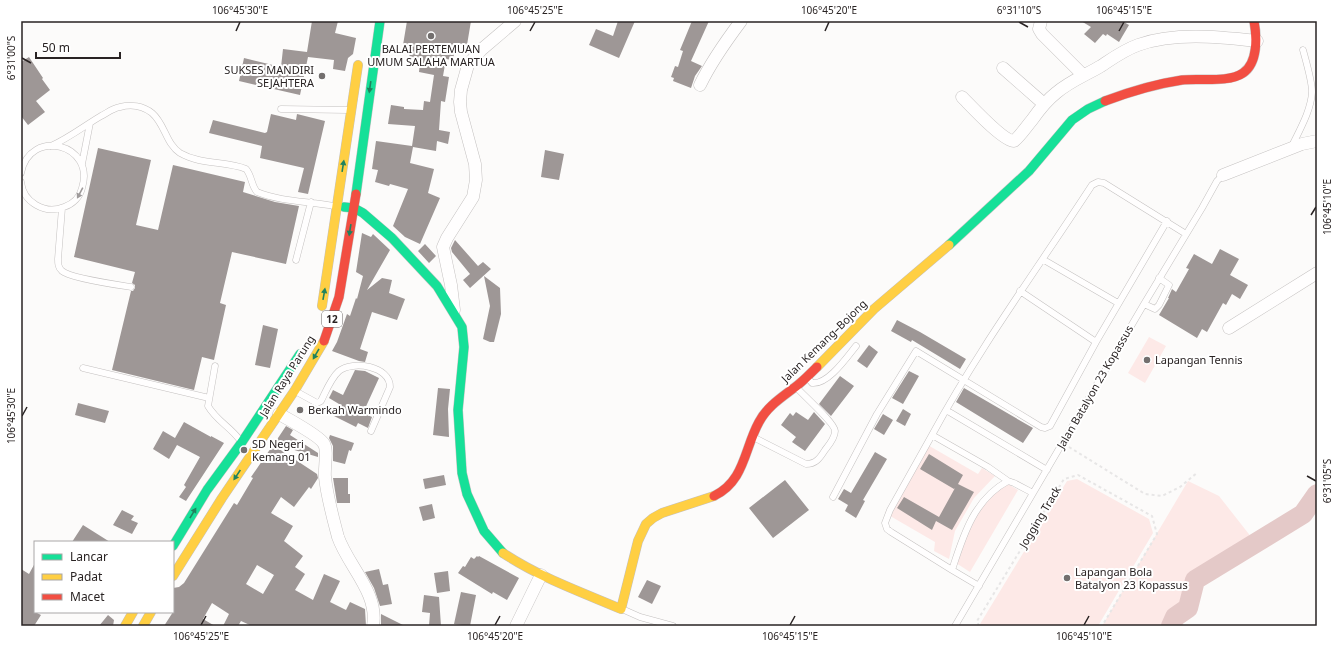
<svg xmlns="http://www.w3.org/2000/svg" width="1338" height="647" viewBox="0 0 1338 647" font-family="'Noto Sans',sans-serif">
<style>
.green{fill:#fde9e7}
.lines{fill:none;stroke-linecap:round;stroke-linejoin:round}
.river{stroke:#e4c9c8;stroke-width:20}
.building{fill:#9e9796;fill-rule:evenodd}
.lane-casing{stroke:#c4c1c0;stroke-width:7}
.street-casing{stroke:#c4c1c0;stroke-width:13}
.fast-casing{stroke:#c4c1c0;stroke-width:10}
.slow-casing{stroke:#c4c1c0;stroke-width:10}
.jam-casing{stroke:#c4c1c0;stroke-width:10}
.path{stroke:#e7e6e6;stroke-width:2;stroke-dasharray:3 3;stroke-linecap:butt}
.lane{stroke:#fffefe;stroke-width:6}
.street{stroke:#fffefe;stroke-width:12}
.fast{stroke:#16e098;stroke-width:9}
.slow{stroke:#ffcf43;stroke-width:9}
.jam{stroke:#f24e42;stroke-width:9}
.oneway{fill:#20825e}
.oneway2{fill:#9f9b9b}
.ticks{fill:none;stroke:#292323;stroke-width:1.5}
.poi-dot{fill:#736f6e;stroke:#fff;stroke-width:1.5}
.labels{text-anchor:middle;stroke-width:4;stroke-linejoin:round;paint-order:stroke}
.shield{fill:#fff;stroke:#696565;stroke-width:1}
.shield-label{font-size:10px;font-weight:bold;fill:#292323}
.poi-label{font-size:11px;fill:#292323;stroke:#fff;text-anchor:start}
.street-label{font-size:11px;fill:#292323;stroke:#fff}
.neatline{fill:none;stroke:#292323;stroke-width:1.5}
.ticks-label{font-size:10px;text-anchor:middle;fill:#292323}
</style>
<rect width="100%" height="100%" fill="#fcfbfa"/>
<path class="green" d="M1149,337L1166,346L1145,383L1128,373Z
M926,444L978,474L982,468L995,476L974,498L955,531L949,559L934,551L935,542L885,513Z
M1077,479L1149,519L1153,533L1098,626H981L980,624L1067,481Z
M1003,481L1018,490L970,572L956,563L964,532L982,498Z
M1188,481L1219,496L1252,538L1188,576L1182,605L1167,614L1162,626H1102Z"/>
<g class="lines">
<path class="river" d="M1171,626L1175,617L1188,608L1195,580L1303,514L1317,494"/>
</g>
<path class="building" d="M312,21H338L335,33L356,38L353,54L348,58L345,71L333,69L334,60L308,57L300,95L239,81L244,58L281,67L283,49L307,52Z
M407,21H471L467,45L456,43L453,60L446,59L443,76L449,77L445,102L441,101L439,130L450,132L448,144L437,141L436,151L413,147L410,163L434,169L428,193L440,198L420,244L405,237L393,226L408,189L390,184L389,186L375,182L378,170L372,169L376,141L412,146L415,126L388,124L391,105L404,107V109L423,110L424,101L430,102L434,75L419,72L420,61L409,59L410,52L402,51Z
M618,21H635L619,58L589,45L596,29L613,36Z
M692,21H709L691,61L702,66L695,76L691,88L673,81L674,78L671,77L675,66L678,67L683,51L680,50Z
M1081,21H1122L1129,25L1119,42L1107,34L1106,36L1103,34L1095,43L1084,34L1091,27Z
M29,57L43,78L42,79L50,90L36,101L45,112L28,125L21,116V62Z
M271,114L296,120L297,114L325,121L308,194L298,192L304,168L260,158L262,146L209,133L213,120L265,133L267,132Z
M98,148L151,160L136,225L158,230L173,165L245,182L243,192L275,202L299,206L286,264L232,252L220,303L226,305L214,360L202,357L194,390L112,370L131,291H133L135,288V285L132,283L135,272L74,257Z
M545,150L564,154L559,180L541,177Z
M362,233L371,237L373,234L390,250L367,290L382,278L392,280L389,293L405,299L397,320L372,312L360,349L368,352L365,362L359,361L332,351L337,342L347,314L350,316L356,298L357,299L363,276L356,272Z
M455,240L478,266L483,262L491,269L470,288L463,280L470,274L452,252L451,248Z
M425,244L436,256L429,263L418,251Z
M1220,249L1239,259L1230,275L1248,285L1240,299L1232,294L1226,305L1223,303L1207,332L1202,329L1197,338L1159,315L1169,298H1168L1172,289L1176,292L1189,269L1186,268L1194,254L1212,264Z
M484,276L500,288L501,314L494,342H490L483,339L490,306Z
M897,320L920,332L966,359L960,369L912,340L911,342L891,331Z
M263,325L278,329L270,368L255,365Z
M869,345L878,352L867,368L857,361Z
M355,370L365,371L379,378L363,413L372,417L368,428L358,423L356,427L334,416L339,404L329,398L333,390L343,395Z
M909,371L919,376L903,404L892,398Z
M840,376L854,386L831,416L819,404Z
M438,388L450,389L448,409L449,437L433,435Z
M964,388L1033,428L1023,443L956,402Z
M78,403L109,411L105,423L75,415Z
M903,409L911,414L905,426L896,421Z
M796,412L808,420L814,412L825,424L805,451L792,442L796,437L781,425L790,413L793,416Z
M883,414L893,420L884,435L874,429Z
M184,422L211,437V436L224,443L186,501L179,497L186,487L184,485L200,457L177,445L169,459L153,449L163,431L175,438Z
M286,426L293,430L290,435L318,453V457L274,444Z
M330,435L354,443L351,451L349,450L345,464L333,461V446L329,438Z
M273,445L317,474L318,478L311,489L309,487L294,507L281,497L271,513L293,526L284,541L303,556L295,567L305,574L295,590L313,600L324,574L340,581L330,602L346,610L350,602L365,609L366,626H252L241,621L238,626H223L229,614L212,603L203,619L215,626H164L173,612V588L179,587L184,583L234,503L237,505L253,478L251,477ZM257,565L274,575L263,594L246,584Z
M875,452L887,459L863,500L865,501L856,518L845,511L848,505L838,499L844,489L851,493Z
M929,454L963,475L958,484L974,492L952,530L936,521L932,530L897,508L904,497L939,517L955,488L954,489L920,469Z
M444,475L446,485L425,489L423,479Z
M333,478H348V494H350V503H337Z
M785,480L809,510L773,538L749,508Z
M432,504L435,518L423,521L419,507Z
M122,510L134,516L131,520L138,523L132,534L113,525Z
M83,525L110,542H72Z
M477,556L478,557L479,556L519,578L507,600L493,592L492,594L458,573L463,566L465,567L471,557L474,559Z
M35,563V612L41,615L34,626H21V569L29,574Z
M379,569L383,585L388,584L392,604L380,606L374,588L365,572Z
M448,571L450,591L437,593L434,573Z
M647,580L661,586L652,604L638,597Z
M461,592L476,595L470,626L454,624Z
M424,595L439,597L441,626H429L430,613L422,612Z
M381,614L405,626H381Z
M108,615L114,620L113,626H99Z"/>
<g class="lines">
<defs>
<path id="lane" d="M281,109L348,110
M51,146C69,138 84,126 101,116C107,113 113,108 120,107C131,104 143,106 152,113C165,124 166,144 180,153C201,165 226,161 246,169C252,176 251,185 257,192C282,202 308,201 334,206
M1291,148C1299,131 1311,111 1312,92C1312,81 1306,61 1303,50
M82,164L90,123
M21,173C30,127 96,144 82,188C80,197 73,204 64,207C45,215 23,202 21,182
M62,208L58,259C58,264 58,267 62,271C70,278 118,285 131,287
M296,260L311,202
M1044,260L1118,303
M1020,291L1096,342
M1144,304L1155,309L1159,305L1169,285L1159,278
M215,366L208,406C216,420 230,427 239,439
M83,368L209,398
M808,378L812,383C828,385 847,357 856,346
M297,392L317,403L321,401C326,391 331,378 339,371C353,360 390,366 390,387L371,431
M946,410L1047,470
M932,435C979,348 1038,268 1092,185L1098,182L1104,183L1186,234
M753,437L806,464C816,464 820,458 825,450C829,445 835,438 835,431C835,423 803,395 796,387
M833,497L877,414L916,351L1041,427L1045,428L1050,426L1096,342L1167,221
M952,570L891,532L887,529L885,523L890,510L932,435L988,467L1008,481
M979,586L952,570C963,536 974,499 1008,481L1014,483L1033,493
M622,609L640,617L673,626
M955,626L1144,304L1202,208L1217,181L1223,175"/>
<path id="street" d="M1041,21L1039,29L1042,34L1083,75
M1003,68L1044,104
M700,85C711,62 726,41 741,21
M962,97C971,106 1003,141 1014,141C1021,135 1026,127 1032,120C1039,110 1047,100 1056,93C1070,81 1086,75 1101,66C1113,58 1124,50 1138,45C1175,32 1219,37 1257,41
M1223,175L1302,144L1317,141
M454,310L451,285L443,247L447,238L473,197L476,180L475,164L461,112L460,102L461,90L468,65L481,50L515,21
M1229,328L1317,273
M279,414C288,419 320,436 324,444C328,451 324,468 325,477C327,497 333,518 338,537C348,566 379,593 373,626
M516,626L541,575"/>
<path id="fast" d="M356,194L380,21
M344,207L354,208L363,213L392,238L437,286L462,327L464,347L458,410L462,473L467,494L484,531L503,553
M949,245L1029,171L1072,120L1088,109L1105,101
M173,546L207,490L242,442L300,354"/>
<path id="slow" d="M322,306L358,65
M817,367L874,309L949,245
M503,553C539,577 581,592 621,609L638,541L646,524L653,518L662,513L714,496
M173,576L222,498L295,390L324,341
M125,626L133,612
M143,626L151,612"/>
<path id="jam" d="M1105,101C1129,92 1155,84 1182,80C1199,78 1229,83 1243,73C1258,63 1257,37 1254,21
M324,341L339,297L356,194
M714,496C745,481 744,449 759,422C768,405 784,396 799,384C805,379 811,373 817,367"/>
</defs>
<use href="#lane" class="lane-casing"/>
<use href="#street" class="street-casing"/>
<use href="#fast" class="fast-casing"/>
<use href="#slow" class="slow-casing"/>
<use href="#jam" class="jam-casing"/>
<path class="path" d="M1069,447L1145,494L1162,496L1180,487L1198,472
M979,626L977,621L1064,479L1078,475L1152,516L1157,534L1102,626"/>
<use href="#lane" class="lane"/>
<use href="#street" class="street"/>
<use href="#fast" class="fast"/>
<use href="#slow" class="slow"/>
<use href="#jam" class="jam"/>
</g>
<defs><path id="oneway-solid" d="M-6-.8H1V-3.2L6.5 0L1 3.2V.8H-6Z"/></defs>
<g class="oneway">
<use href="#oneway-solid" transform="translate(370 87) rotate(98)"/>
<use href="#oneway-solid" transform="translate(343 166) rotate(-81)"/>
<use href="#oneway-solid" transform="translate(350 230) rotate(99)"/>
<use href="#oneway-solid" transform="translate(324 294) rotate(-80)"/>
<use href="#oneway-solid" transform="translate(316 354) rotate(120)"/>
<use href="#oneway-solid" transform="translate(237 475) rotate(124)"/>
<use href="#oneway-solid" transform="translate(193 513) rotate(-59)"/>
</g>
<use class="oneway2" href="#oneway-solid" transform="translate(80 193) rotate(118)"/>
<path class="ticks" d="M1019,22L1028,27M236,31L240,22M530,31L535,22M825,31L829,22M1119,31L1124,22M22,58L31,63M1311,215L1316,207M22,416L27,407M1307,476L1316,481M201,625L206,616M495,625L500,616M790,625L795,616M1084,625L1089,616"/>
<g class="poi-dot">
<circle cx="431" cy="36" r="4"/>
<circle cx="322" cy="76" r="4"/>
<circle cx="1147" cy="360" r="4"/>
<circle cx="300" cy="410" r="4"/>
<circle cx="244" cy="450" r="4"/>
<circle cx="1067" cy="578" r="4"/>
</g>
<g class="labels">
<rect class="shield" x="322" y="311" width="20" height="16" rx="3"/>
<g class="shield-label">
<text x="332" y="323">12</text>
</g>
<g class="poi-label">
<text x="431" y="53" text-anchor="middle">BALAI PERTEMUAN<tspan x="431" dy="13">UMUM SALAHA MARTUA</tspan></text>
<text x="314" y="74" text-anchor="end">SUKSES MANDIRI<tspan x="314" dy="13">SEJAHTERA</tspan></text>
<text x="1155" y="364">Lapangan Tennis</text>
<text x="308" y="414">Berkah Warmindo</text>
<text x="252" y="448">SD Negeri<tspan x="252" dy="13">Kemang 01</tspan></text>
<text x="1075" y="576">Lapangan Bola<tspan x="1075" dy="13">Batalyon 23 Kopassus</tspan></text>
</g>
<g class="street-label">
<text transform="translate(824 341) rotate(-44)" y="4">Jalan Kemang–Bojong</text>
<text transform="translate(287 376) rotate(-58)" y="4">Jalan Raya Parung</text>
<text transform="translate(1095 387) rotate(-60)" y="4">Jalan Batalyon 23 Kopassus</text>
<text transform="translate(1040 517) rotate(-59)" y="4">Jogging Track</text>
</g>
</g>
<rect width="1338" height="647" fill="none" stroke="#ffffff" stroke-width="44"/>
<rect x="34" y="541" width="140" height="72" fill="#ffffff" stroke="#a9a7a7"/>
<rect x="42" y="554" width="20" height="6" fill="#16e098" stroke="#a9a7a7"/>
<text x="70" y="561" font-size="12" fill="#292323">Lancar</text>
<rect x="42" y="574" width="20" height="6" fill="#ffcf43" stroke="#a9a7a7"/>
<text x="70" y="581" font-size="12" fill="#292323">Padat</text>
<rect x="42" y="594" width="20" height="6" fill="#f24e42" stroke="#a9a7a7"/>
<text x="70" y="601" font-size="12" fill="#292323">Macet</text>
<path d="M36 52v6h84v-6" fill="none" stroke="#292323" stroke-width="2"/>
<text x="42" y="52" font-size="12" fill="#292323" stroke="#ffffff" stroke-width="3" paint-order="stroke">50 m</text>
<rect x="22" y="22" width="1294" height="603" class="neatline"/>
<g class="ticks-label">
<text x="240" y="14">106°45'30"E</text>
<text x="535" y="14">106°45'25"E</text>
<text x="829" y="14">106°45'20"E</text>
<text x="1019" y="14">6°31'10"S</text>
<text x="1124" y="14">106°45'15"E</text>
<text transform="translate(11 58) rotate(-90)" y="4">6°31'00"S</text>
<text transform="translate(1327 207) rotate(-90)" y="4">106°45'10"E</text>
<text transform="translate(11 416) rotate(-90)" y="4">106°45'30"E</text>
<text transform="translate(1327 481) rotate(-90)" y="4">6°31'05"S</text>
<text x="201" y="640">106°45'25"E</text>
<text x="495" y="640">106°45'20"E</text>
<text x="790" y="640">106°45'15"E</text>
<text x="1084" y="640">106°45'10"E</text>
</g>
</svg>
